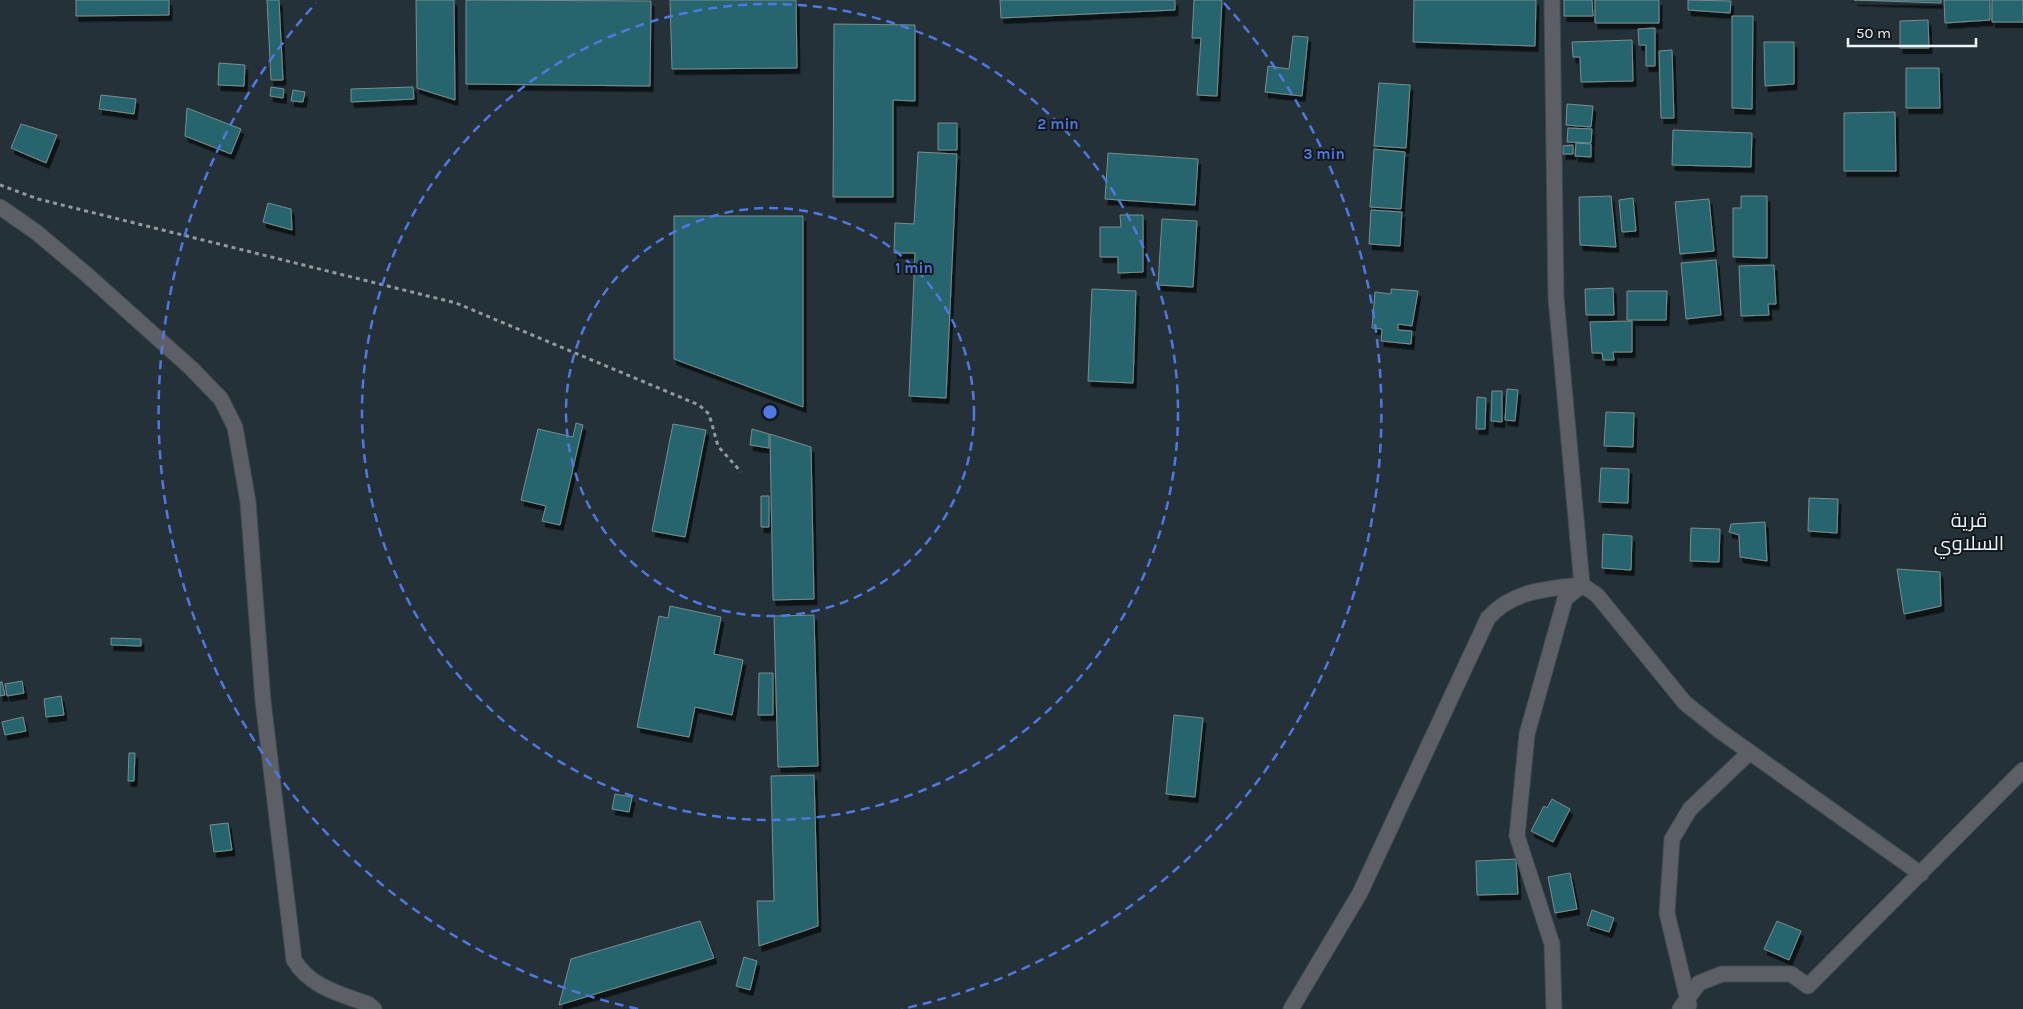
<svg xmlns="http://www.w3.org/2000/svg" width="2023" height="1009" viewBox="0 0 2023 1009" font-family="Karla,Cairo,sans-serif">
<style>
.building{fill:#26656d;stroke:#7a8d8f;filter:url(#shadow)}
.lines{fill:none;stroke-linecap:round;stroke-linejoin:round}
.minor-casing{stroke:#404c53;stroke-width:17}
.path{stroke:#919ca1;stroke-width:3;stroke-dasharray:4 4;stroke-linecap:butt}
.minor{stroke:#5c6066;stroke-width:15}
.ring{fill:none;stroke:#5078e0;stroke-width:2.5;stroke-dasharray:9 6}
.labels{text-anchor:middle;stroke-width:4;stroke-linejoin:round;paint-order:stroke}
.quarter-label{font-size:20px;fill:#ebf4f8;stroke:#12181b}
.centre{fill:#5078e0;stroke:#12181b;stroke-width:2.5}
.ring-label{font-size:15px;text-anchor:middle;font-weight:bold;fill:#5078e0;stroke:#12181b;stroke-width:4;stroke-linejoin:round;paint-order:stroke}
</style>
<defs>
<filter id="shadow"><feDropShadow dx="3" dy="5.5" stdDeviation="0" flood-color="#0009"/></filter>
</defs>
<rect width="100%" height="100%" fill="#243138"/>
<path class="building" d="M76,0H169V15L76,16Z
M267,0H279L283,80H271Z
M416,0H454L455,100L417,88Z
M466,0L651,1L650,86L466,84Z
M670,0H796L797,68L672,69Z
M1000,0H1175V10L1001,18Z
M1194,0H1222L1217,96L1197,95L1201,38H1192Z
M1414,0H1536L1535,46L1413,42Z
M1564,0H1592L1593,16H1564Z
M1595,0H1659V23H1595Z
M1688,0L1731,1L1730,13L1688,10Z
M1854,0H1941V3Z
M1944,0H1990V20L1945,23Z
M1992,0H2023V22H1992Z
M1732,16H1753L1752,109L1732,108Z
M1928,20L1929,48H1900V21Z
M834,24L915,25V101L893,100V197H833Z
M1655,28V66H1646V45H1639L1638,29Z
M1293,36L1308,37L1302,96L1265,92L1268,66L1289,69Z
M1632,40L1633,81L1581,82L1580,57H1573L1572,42Z
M1764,42H1794V84L1765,86Z
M1672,50L1674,118H1661L1659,51Z
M219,63L245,65L244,86L218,85Z
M1906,68H1939L1940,108H1906Z
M1379,83L1410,85L1406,148L1374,146Z
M271,87L284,89L283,98L270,96Z
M413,87L414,99L351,102V89Z
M293,90L305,92L303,102L291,101Z
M101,95L136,99L134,114L99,109Z
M1567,104L1593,106L1591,127L1566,125Z
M187,108L241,129L231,154L185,136Z
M1895,112L1896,171H1844V113Z
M938,123H957V150H938Z
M21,124L57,135L46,163L11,148Z
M1568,128L1592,129L1591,143L1567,142Z
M1673,130L1752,133L1751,167L1672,165Z
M1576,143L1591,144V157L1575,156Z
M1573,145V154H1563V146Z
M1374,149L1405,152L1401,209L1370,207Z
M918,152L957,154L946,398L909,396L915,253H894L895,223L914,224Z
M1108,153L1198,159L1195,205L1105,199Z
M1611,196L1616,247L1580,245L1579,197Z
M1741,196H1767V258L1733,257V208H1741Z
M1633,198L1636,231L1622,232L1619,200Z
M1709,199L1714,251L1680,254L1675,202Z
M268,203L291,209L292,230L263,222Z
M1371,210L1402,212L1400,246L1369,244Z
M1120,215H1143V272L1118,273V257H1100V227H1121Z
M674,216H803V407L674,359Z
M1162,219L1197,221L1193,287L1158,285Z
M1716,260L1721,315L1686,319L1681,263Z
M1774,265L1776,304H1768L1769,315L1741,316L1739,266Z
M1613,288L1614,315H1586L1585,289Z
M1092,289L1136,291L1133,383L1088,381Z
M1391,289L1418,291L1412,326L1398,324V330L1412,331L1411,344L1381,341L1382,329L1372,328L1375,292L1391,294Z
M1627,291H1667L1666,320H1627Z
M1632,321V352H1613L1614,360H1603L1602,353H1592L1590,322Z
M1507,389L1518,390L1515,421L1505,420Z
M1492,391H1502V422L1491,421Z
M1477,397L1486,398L1485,429H1476Z
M1606,412L1634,413L1633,447L1604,446Z
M576,423L583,425L560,525L542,521L546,506L521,500L538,429L573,437Z
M673,424L706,430L685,537L652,531Z
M752,429L769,434V448L750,445Z
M770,434L811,447L814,599L773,600Z
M1601,468L1629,469L1628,503L1599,502Z
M761,496H769V527H761Z
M1809,498L1838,499L1837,533L1808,531Z
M1765,522L1767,561L1740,557L1739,535L1729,532L1731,524Z
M1691,528L1720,529L1719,562L1690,561Z
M1603,534L1632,536L1631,570L1602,568Z
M1897,569L1940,572L1941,606L1904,614Z
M670,606L721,617L714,654L743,660L732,715L695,707L689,737L637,727L659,616L668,618Z
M814,615L818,766L778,767L774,616Z
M111,638L141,639V646L111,645Z
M759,673H773V715H758Z
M22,681L24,693L7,696L5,684Z
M0,682H2L5,695L0,696Z
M61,696L64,715L46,717L44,699Z
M1174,715L1203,718L1195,797L1166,794Z
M23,717L26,731L5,735L2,722Z
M129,753H135L134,781H128Z
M814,775L818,926L759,946L757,901H774L771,776Z
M615,794L632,797L629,812L612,809Z
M1552,799L1570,809L1553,842L1531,831L1544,806L1547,808Z
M228,823L232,850L214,852L210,825Z
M1516,859L1518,894L1477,895L1476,861Z
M1570,873L1577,909L1555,913L1548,877Z
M1592,910L1614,918L1609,932L1587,925Z
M700,921L714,958L559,1005L571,959Z
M1777,921L1801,931L1789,960L1764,949Z
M744,957L757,961L750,990L736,986Z"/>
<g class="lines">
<defs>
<path id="minor" d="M1552,0L1556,298L1582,585
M0,207L36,232L86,274L191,368L221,399L235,427L248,502L263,701L294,960C310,987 340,994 368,1004L374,1009
M1689,1005L1667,913L1672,839L1690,809L1750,752
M1291,1009L1360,893L1488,618C1513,590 1547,589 1582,585L1597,595L1685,703L1720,731L1921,874
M1554,1009L1552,944L1517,836L1527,734L1565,599L1582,585
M1680,1009L1699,983L1722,974H1791L1808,986L2023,770"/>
</defs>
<use href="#minor" class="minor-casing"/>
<path class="path" d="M0,185L38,199L456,303L699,405L709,414L718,446L741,472"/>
<use href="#minor" class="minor"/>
</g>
<g class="ring">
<circle cx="770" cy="412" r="204"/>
<circle cx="770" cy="412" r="408"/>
<path d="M638 1009A611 611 0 0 1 316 3M1224 3A611 611 0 0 1 902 1009"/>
</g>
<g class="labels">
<g class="quarter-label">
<text x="1969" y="527">قرية<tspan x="1969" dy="23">السلاوي</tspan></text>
</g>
</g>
<circle cx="770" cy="412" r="8" class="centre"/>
<g class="ring-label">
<text x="1058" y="129">2 min</text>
<text x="1324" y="159">3 min</text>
<text x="914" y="273">1 min</text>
</g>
<path d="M1848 38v8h128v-8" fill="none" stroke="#ebf4f8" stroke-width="2.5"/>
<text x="1856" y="38" font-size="15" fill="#ebf4f8" stroke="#12181b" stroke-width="4" paint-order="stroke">50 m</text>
</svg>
